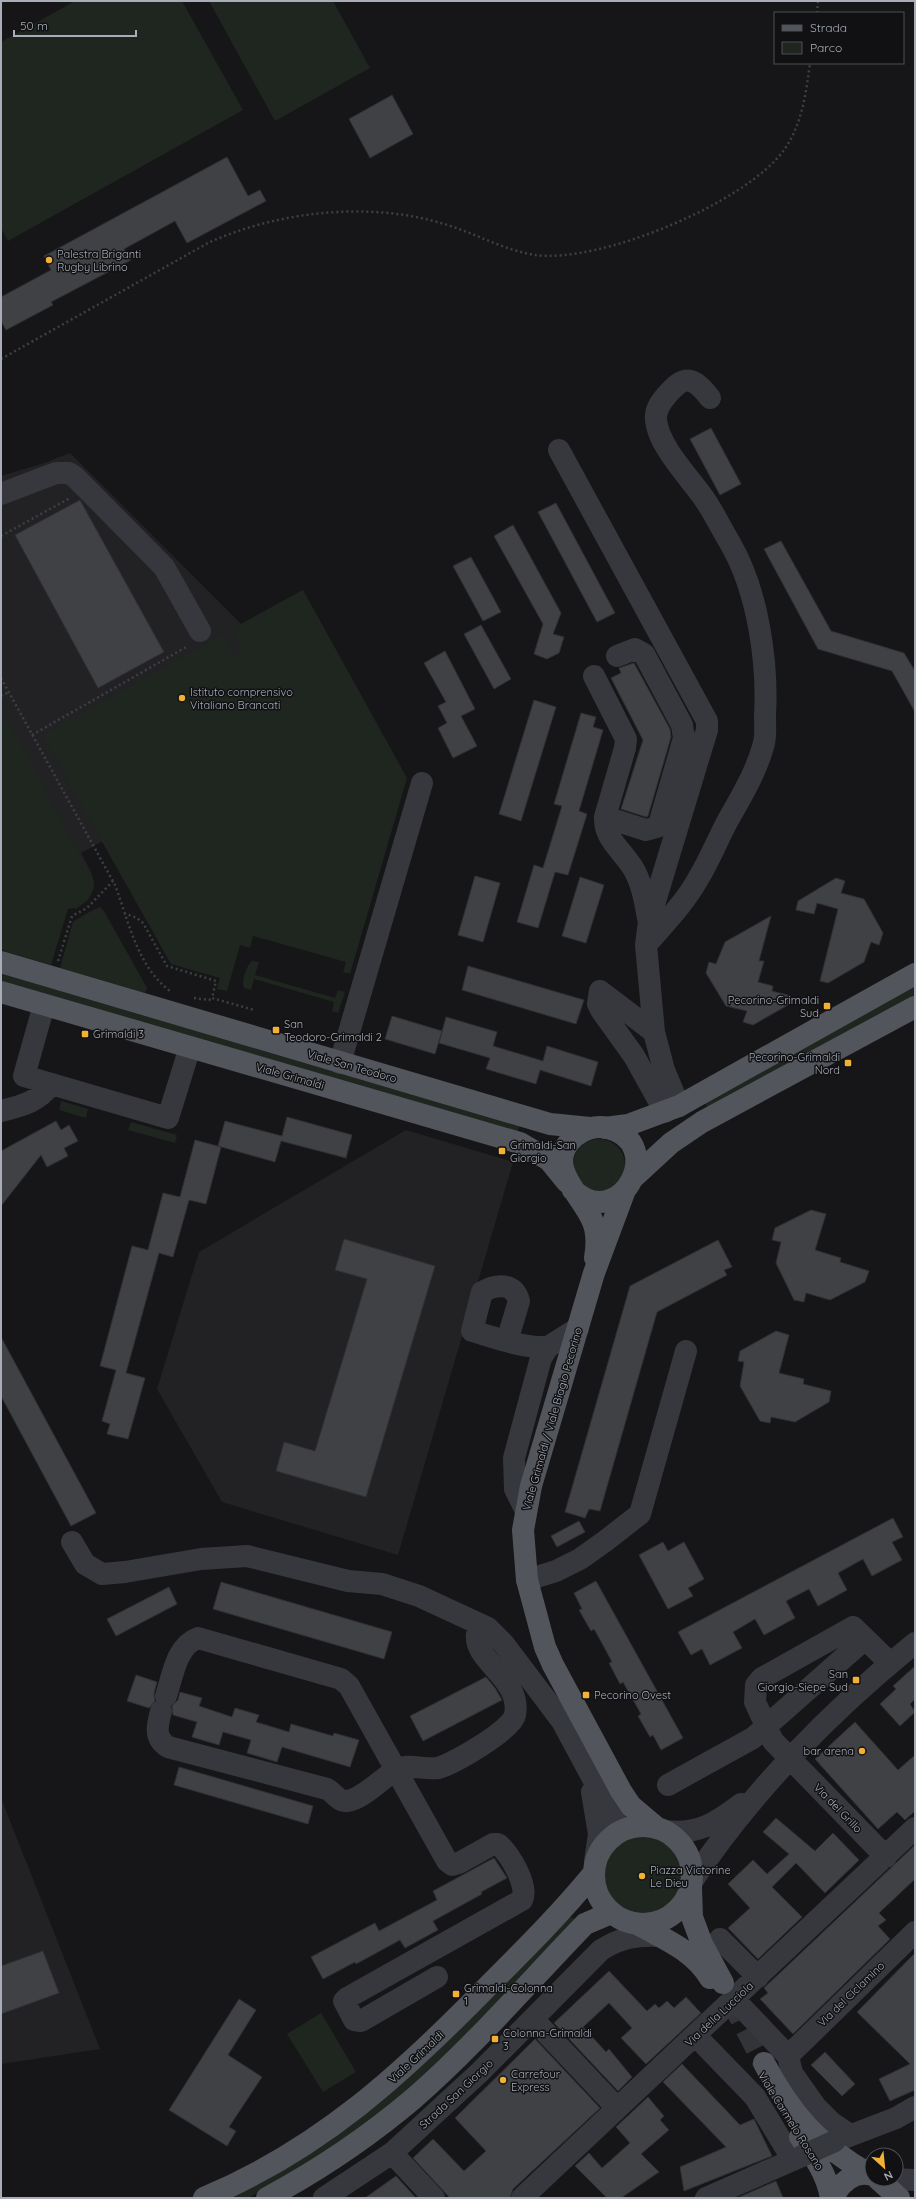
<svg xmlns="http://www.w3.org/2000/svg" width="916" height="2199" viewBox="0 0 916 2199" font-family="Quicksand,sans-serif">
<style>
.built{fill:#222225}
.green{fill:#1e261f}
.building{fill:#404145;stroke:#303034}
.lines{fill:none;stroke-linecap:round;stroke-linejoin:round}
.major-tunnel{stroke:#333438;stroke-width:22;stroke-dasharray:22 11;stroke-linecap:butt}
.path{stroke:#3d3f44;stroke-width:2.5;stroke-dasharray:2 3;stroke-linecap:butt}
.minor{stroke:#37383d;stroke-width:22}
.major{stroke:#53555c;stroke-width:22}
.minor-bridge{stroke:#37383d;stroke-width:22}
.poi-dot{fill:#f2b134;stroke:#111113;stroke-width:1.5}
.labels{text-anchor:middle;stroke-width:3;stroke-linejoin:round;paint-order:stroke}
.poi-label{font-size:11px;fill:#a8adb8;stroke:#111113;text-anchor:start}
.street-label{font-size:11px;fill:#a8adb8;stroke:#111113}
</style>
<rect width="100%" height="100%" fill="#161618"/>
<path class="built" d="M70,453L241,624L303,590L243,927L171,964L103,841L81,853L92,874L94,888L88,900L76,909L1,886V476L44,463Z
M406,1130L513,1162L398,1555L222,1502L157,1389L199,1252Z
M1,1798L100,2049L1,2064Z"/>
<path class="green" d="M75,1H182L243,110L8,241L1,228V42Z
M209,1H333L370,68L275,121Z
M303,590L407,778L350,974L343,972L346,962L253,936L250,948L240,945L227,991L217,989L220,978L171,964L42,735L222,635L234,656L242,652L233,634L241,624Z
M1,707L94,881C94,897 84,907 68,909L51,965L4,951L1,948Z
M100,907L104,911L147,988L145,993L60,968L73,922C77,919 96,908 100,907Z
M252,961L259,962L255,975L335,998L338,990L345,992L338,1013L332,1011L334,1002L254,979L251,990L244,988C241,981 246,966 252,961Z
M1,973L520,1125L518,1131L1,983Z
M915,986V996L712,1108L706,1106V1103Z
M61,1101L88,1109L86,1118L59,1110Z
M131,1122L177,1135L175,1143L128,1130Z
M573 1165a26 26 0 1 1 52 0a26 26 0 1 1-52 0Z
M602 1875a40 40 0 1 1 80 0a40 40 0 1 1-80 0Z
M572,1917L576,1921L437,2064L379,2115L286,2178L248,2198H225L245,2189L568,1918Z
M321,2013L356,2072L323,2092L287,2034Z"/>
<path class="building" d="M392,95L413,134L370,158L349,119Z
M227,157L248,196L260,190L266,201L187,243L175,221L124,249L131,260L51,302L53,305L6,330L1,321V297L51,270L44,256Z
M711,428L741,484L720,495L690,439Z
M80,500L164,652L98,688L15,535Z
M556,503L615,613L597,622L538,512Z
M513,525L561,613L553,634L564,637L559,653L547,659L534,654L543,624L494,536Z
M781,541L831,631L904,653L915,671V712L892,671L818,649L764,549Z
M471,557L501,612L483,621L453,566Z
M481,625L511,679L494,689L464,634Z
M445,651L475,709L461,716L477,746L453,758L438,728L447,723L438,706L446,702L424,663Z
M634,663L670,729L671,737L648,816L646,817L621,809L643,740L611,678L621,673L619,668Z
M534,700L556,707L521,821L499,814Z
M581,713L596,717L593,727L603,730L579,811L587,814L568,875L555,872L538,928L517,922L534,865L543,868L562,806L554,804Z
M475,876L500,883L483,942L458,935Z
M580,877L604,885L586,943L562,936Z
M836,878L845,881L841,893L864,899L883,933L879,945L871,942L864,962L828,983L820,981L838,909L817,903L814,914L796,910L798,901Z
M771,916L759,961H764L758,982L773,986L772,991L791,996L788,1005L753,1025L743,1022L747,1011L726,1006L706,973L709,962L716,964L725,942Z
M468,966L584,1000L576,1024L462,990Z
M392,1016L442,1031L435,1054L385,1039Z
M446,1017L497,1032L493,1046L543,1061L547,1046L598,1062L591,1086L540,1070L536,1084L486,1069L490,1058L439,1043Z
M287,1117L352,1135L346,1158L281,1141L275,1162L218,1146L225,1121L282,1136Z
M56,1121L61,1130L69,1125L78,1141L64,1148L68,1156L47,1167L41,1155L1,1206V1151Z
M195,1140L221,1147L206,1204L189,1200L173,1257L159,1253L126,1373L145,1378L128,1439L107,1434L110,1424L102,1421L116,1370L100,1366L132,1246L148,1250L163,1193L180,1197Z
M811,1210L826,1214L815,1250L841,1258L840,1262L869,1271L865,1282L830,1300L806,1293L804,1302L794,1300L776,1263L781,1242L772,1240L775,1228Z
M344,1239L435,1266L366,1497L276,1471L284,1442L315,1451L367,1279L335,1270Z
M718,1240L732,1267L724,1270L727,1275L657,1312L600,1511L589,1509L585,1518L565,1512L630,1286Z
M776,1331L789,1335L779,1373L804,1379L803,1384L831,1391L829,1402L795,1422L771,1417L770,1423L760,1421L740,1386L744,1362L738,1361L740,1351Z
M1,1337L96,1513L71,1526L1,1396Z
M893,1518L903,1537L892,1542L902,1560L872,1576L863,1559L838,1573L847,1590L818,1606L809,1589L786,1601L795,1618L764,1635L755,1619L733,1632L742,1648L710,1665L702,1649L691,1655L678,1632Z
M579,1521L585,1532L557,1547L551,1536Z
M663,1542L668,1551L684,1542L704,1579L688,1588L693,1596L668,1609L639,1555Z
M596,1581L683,1738L661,1750L653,1735L650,1737L638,1716L641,1714L623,1682L620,1684L609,1663L612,1662L603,1645L594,1629L591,1631L579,1610L582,1609L574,1593Z
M221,1582L392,1632L384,1659L213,1609Z
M169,1587L177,1604L116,1636L107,1619Z
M915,1666V1699L910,1704L915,1712L900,1726L880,1704L896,1689L893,1686Z
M136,1675L157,1682L154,1693L155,1701L149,1708L127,1701Z
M486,1677L495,1688L502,1700L423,1741L410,1716Z
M180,1692L202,1698L199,1706L232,1717L235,1708L259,1715L256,1722L289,1732L291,1724L333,1736L334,1733L359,1740L350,1767L282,1747L277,1762L247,1753L251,1740L223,1732L219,1745L192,1737L197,1722L173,1715L172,1706L178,1700Z
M855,1722L898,1770L915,1755V1811L905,1820L897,1812L878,1829L815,1759Z
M179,1767L313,1806L308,1824L174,1785Z
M776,1818L815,1851L833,1833L859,1860L825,1893L796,1863L772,1887L802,1917L758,1959L728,1928L750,1908L728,1884L753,1860L767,1874L789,1854L763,1832Z
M915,1845V1879L879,1913L886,1920L878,1926L890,1939L793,2034L760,1999L768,1993L764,1988Z
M494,1858L507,1878L481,1892L482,1894L433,1921L438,1930L405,1948L400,1940L356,1964L355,1962L323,1979L311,1957L375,1923L379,1931L437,1900L433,1891Z
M43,1951L59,1993L1,2014V1966Z
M915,1953V2090L890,2101L879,2079L910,2064L857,2012Z
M609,1971L647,2011L655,2004L659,2008L667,2001L674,2008L686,1997L701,2013L646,2064L621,2038L632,2028L609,2003L583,2027L606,2052L609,2049L632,2077L618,2091L554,2023Z
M239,1999L256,2010L228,2055L262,2077L229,2127L236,2131L227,2146L169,2110Z
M535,2039L600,2108L513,2189L510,2198H450L413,2158L433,2139L464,2171L486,2151L455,2118Z
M825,2052L855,2084L842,2096L811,2065Z
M682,2064L740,2125L754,2119L772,2156L684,2191L680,2167L726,2147L663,2082Z
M648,2097L664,2116L660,2120L669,2130L641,2154L659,2172L621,2198H607L575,2166L589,2153L602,2168L630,2143L616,2127Z
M396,2176L416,2198H365Z
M776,2181L783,2198H737Z"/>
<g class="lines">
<path class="major-tunnel" d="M731,2000L764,2063"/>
<path class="path" d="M817,13L818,1
M1,359L208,243C278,211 370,201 444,224C475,233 503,250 535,255C599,264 746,203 784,150C802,125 806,93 810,63
M1,536L70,498
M1,678L115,885C129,922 137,966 170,991
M1,696L9,692
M32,735L188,646
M124,913L137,918L143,923L167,966L216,981L212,998L254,1010
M58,961L72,916L87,908L113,881
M194,998L209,1000L212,998"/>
<path class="minor" d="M559,450L707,721V730L649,921L646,945L654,1032L664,1070L679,1106
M1,494L56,473H69L75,477L164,567L200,631
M594,676L626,739L625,748L605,817C604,839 622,850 633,868C642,883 645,901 648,918
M605,817L646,830L657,827L660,821L684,738L682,725L644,654L635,649L617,656
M646,945C664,924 684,904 698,879C709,861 717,841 727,822C741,797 757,771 764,743C766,735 765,725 765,716C768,662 758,591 730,543C721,528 713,511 703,497C688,476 658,445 656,420C655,410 660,403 666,396C684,375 692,375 710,398
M44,1005L24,1076L168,1118L190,1047
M654,1032L600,991L598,1004L601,1010L634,1056L665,1112
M340,1063L422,783
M1,1111C21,1106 39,1102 51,1084
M507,1341L519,1301C514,1282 496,1284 482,1292L472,1331C497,1338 522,1348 548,1347
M526,1511L515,1489L514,1458L541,1358L548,1347L578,1328
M72,1542L85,1564L102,1574L125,1572L201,1559L247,1556L348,1581L382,1584L419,1596L488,1628L503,1643L562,1721L621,1831
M527,1580L556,1571L580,1559L604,1542L640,1514L686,1351
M166,1696C173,1675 176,1646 198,1638L341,1679L349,1686L447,1861L452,1865L459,1863L493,1844H498C510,1854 529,1886 522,1900L347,1998L344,2001L354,2020L361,2021L437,1977
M161,1711C157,1726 154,1738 168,1747L327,1789C333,1792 340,1803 347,1801C363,1799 382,1778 396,1770C408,1763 424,1770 438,1768C453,1764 512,1730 515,1715C522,1678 473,1661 477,1634L488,1628
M668,1785L753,1738L865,1639
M592,1792L599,1834L595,1861
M665,1831C698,1835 716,1823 741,1804
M886,1857L773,1741L755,1702L756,1685L762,1678L853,1627L890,1663
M691,1883C749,1794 832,1710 915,1643
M720,1939L758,1977
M734,1999L788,2056L792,2073L816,2107L832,2123L850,2135
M533,2019L617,2108
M696,2036L755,2097L793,2160
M788,2056L915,1932
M836,2141L896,2118L915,2107
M392,2153L434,2198
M891,2179L915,2180
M324,2198L392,2153L480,2072L601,1950C620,1938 636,1935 658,1936
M522,2198L915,1828
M706,2198L802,2156"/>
<path class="major" d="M1,962L550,1124L590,1128
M1,992L520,1143L549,1160L567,1182
M605,1128L628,1125L679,1106L915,974
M633,1178L671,1143L702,1122L915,1007
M573,1190C621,1234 668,1143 608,1128C596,1125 583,1129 574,1137C542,1166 583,1195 593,1222C598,1234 597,1246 595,1258
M625,1190L594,1273L531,1486L523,1530L527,1580L545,1647L553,1665L621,1791L631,1806L657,1828
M594 1875a49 49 0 1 1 98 0a49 49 0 1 1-98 0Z
M691,1887L692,1917L702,1944L723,1983
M637,1924C664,1939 693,1950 710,1978
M764,2063C791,2114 818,2145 869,2174
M800,2137C814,2156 827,2174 831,2198
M878,2179L899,2198
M204,2198C321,2149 403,2073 490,1984C526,1948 561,1913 593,1874
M267,2198C319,2170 368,2137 413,2099C474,2046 529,1982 585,1924L611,1913
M833,2198C839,2184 855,2169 872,2175"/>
<path class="minor-bridge" d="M802,2156L835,2141"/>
</g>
<g class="poi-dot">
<circle cx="49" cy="260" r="4"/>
<circle cx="182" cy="698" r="4"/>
<rect x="823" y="1002" width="8" height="8" rx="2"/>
<rect x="272" y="1026" width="8" height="8" rx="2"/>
<rect x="81" y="1030" width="8" height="8" rx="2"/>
<rect x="844" y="1059" width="8" height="8" rx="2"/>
<rect x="498" y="1147" width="8" height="8" rx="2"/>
<rect x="852" y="1676" width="8" height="8" rx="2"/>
<rect x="582" y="1691" width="8" height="8" rx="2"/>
<circle cx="862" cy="1751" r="4"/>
<circle cx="642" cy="1876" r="4"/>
<rect x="452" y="1990" width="8" height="8" rx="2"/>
<rect x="491" y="2035" width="8" height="8" rx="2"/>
<circle cx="503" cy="2080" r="4"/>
</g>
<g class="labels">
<g class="poi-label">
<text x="57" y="258">Palestra Briganti<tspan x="57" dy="13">Rugby Librino</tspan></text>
<text x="190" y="696">Istituto comprensivo<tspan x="190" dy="13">Vitaliano Brancati</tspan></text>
<text x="819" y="1004" text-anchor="end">Pecorino-Grimaldi<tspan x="819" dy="13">Sud</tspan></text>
<text x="284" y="1028">San<tspan x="284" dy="13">Teodoro-Grimaldi 2</tspan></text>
<text x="93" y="1038">Grimaldi 3</text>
<text x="840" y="1061" text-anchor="end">Pecorino-Grimaldi<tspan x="840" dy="13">Nord</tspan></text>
<text x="510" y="1149">Grimaldi-San<tspan x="510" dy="13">Giorgio</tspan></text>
<text x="848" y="1678" text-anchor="end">San<tspan x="848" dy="13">Giorgio-Siepe Sud</tspan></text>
<text x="594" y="1699">Pecorino Ovest</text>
<text x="854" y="1755" text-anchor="end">bar arena</text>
<text x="650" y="1874">Piazza Victorine<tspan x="650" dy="13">Le Dieu</tspan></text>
<text x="464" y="1992">Grimaldi-Colonna<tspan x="464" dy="13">1</tspan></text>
<text x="503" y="2037">Colonna-Grimaldi<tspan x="503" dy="13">3</tspan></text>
<text x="511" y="2078">Carrefour<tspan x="511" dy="13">Express</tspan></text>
</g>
<g class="street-label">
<text transform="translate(352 1066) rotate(16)" y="4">Viale San Teodoro</text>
<text transform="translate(290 1076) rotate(16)" y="4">Viale Grimaldi</text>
<text transform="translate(552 1419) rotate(-74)" y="4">Viale Grimaldi / Viale Biagio Pecorino</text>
<text transform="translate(838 1808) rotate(46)" y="4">Via del Grillo</text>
<text transform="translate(851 1994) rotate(-44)" y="4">Via del Ciclamino</text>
<text transform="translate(719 2014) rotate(-43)" y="4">Via della Lucciola</text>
<text transform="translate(416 2057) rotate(-43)" y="4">Viale Grimaldi</text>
<text transform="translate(456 2094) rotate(-43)" y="4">Strada San Giorgio</text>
<text transform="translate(791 2121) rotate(58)" y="4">Viale Carmelo Rosano</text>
</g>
</g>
<rect width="916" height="2199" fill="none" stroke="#a8adb8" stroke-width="4"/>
<rect x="774" y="12" width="130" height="52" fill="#111113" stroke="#4d4f55"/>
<rect x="782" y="25" width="20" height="6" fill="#53555c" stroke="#4d4f55"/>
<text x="810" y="32" font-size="12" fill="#a8adb8">Strada</text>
<rect x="782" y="42" width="20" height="12" fill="#1e261f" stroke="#4d4f55"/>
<text x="810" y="52" font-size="12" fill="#a8adb8">Parco</text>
<g transform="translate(884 2167) rotate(153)"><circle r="19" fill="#111113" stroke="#4d4f55"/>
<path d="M0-3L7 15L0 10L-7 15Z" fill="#f2b134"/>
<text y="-6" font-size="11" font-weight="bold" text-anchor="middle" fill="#a8adb8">N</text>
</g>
<path d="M14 30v6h122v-6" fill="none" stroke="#a8adb8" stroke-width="2"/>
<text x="20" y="30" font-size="12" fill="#a8adb8" stroke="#111113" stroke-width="3" paint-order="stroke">50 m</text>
</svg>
